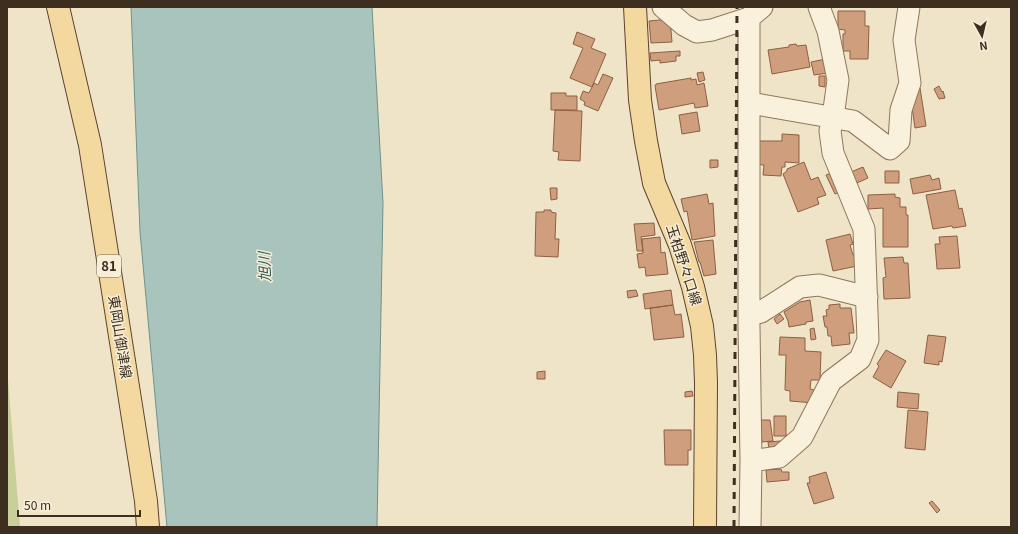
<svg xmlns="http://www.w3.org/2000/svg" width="1018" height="534" viewBox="0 0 1018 534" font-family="Georgia,'Noto Sans JP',serif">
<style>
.green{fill:#c9cf9b}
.water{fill:#a9c4bc;stroke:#6f938a}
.building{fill:#cf9f7d;stroke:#8d5f41}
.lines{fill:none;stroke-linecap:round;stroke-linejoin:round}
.minor-casing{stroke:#8d765c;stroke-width:23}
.major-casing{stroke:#5b4430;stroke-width:24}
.minor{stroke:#faf1dc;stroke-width:21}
.major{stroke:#f3d9a0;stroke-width:22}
.rail{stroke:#3d2e20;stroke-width:3;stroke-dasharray:7 7;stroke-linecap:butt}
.labels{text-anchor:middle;stroke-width:3;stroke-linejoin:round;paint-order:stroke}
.shield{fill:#f7eed8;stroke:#756857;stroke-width:1}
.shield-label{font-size:13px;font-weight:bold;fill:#3d2e20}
.street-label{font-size:14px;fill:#3d2e20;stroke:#f7eed8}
.water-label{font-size:15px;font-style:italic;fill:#2f5d5a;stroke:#f7eed8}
</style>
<rect width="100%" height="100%" fill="#f0e4c8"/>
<path class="green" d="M7,367L20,527H7Z"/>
<path class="water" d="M131,7H372L383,203L377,527H167L140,232Z"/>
<path class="building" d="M838,11H865V26H869L868,59H850V51H843V34H845V30L838,29Z
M670,19L672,42L651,43L649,21Z
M577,32L595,39L591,48L606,54L592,87L570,78L583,48L573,44Z
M796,44L797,46L806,45L810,67L772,74L768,50L789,47V45Z
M680,51V56H676V61L660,63V60L651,61L650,53Z
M826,59L829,73L814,75L811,62Z
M703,72L705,80L699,82L697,73Z
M603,74L613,78L598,111L584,105L585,102L580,99L583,91L589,93L594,83L598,85Z
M819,76H825V87L819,86Z
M691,78V80L696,79L697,85L704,83L708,106L695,108L694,103L659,110L655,86L656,84Z
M939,86L942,92L943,91L945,98L939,99L934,89Z
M920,88L926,126L915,128L911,100L914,89Z
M551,93H566V96H577V110H551Z
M555,110L582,111L580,161L558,160L559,152L553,151Z
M697,112L700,131L682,134L679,115Z
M782,134L799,135V163L785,162V167H782L781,176L763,175L764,165L753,164L754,141H782Z
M710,160H718V167L710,168Z
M804,162L811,180L818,177L826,195L817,198L819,204L798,212L783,174L787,171V169Z
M863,167L868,178L857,183L851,172Z
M836,171L843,191L835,194L826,175Z
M885,171H899V183H885Z
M930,175L932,180L939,178L941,189L913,194L910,179Z
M550,188H557V199L551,200Z
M955,190L959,209L962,208L966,226L953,228L952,226L933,229L926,195Z
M707,194L709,204L713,203L715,236L692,240L687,211L684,212L681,199Z
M895,194V197L900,198V207H906V215H908V247H883V208L868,209V195Z
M544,210H551V212L556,213L555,239H559L558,257L535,256L536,212H544Z
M654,223L655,235L641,237L643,251H637L634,224Z
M850,234L853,244L850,245L853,255L859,254L862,265L833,271L826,240Z
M957,236L960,268L937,269L935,244H940L939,237Z
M660,237L661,253L665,252L668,274L646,276L645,267L639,268L637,254L643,253L642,239Z
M713,240L716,274L704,276L700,262H699L694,242Z
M903,257L904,263H908L910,298L884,299L883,278L886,277L884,258Z
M636,290L638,296L628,298L627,291Z
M671,290L673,305L645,309L643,294Z
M810,300L813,321L806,322V324L789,327L788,321L784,312L800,302Z
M840,304V308H851L854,333H849L850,344L832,346L831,336H828L827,327H825L823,316H827L826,310L829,309V305Z
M673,305L675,315L681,314L684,337L654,340L650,308Z
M780,314L784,319L777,324L774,319Z
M814,328L816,339L811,340L810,329Z
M928,335L946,337L942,362L939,361V365L924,363Z
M780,337L805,338V351L821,352L820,380H811L810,389L814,390V403L790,401V391L785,390L786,355H779Z
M886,350L906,361L891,388L873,377L879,366L877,364Z
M545,371V379H537V372Z
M692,391L693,396L685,397V392Z
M898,392L919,394L918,409L897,407Z
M908,410L928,412L925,450L905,448Z
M774,416H786V436H774Z
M760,420H770L773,441L762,442Z
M664,430H691V450H688V465H665Z
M781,441L782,448L769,449L768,442Z
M781,469L782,472H789V480L767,482L766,470Z
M826,472L834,498L814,504L807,483H810L809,477Z
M932,501L940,510L937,513L929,503Z"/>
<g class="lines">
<defs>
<path id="minor" d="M663,7L684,25L697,32L712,30L749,18L762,7
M749,18V326L751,461L750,527
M750,103L853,121L890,149L899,141L901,110L910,83L904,40L909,7
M749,315L761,312L800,287L819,285L867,297
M751,461L779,457L802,437L831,381L860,359L868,340L864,229L833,153L830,131L833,117L838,80L828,31L819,7"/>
<path id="major" d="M58,7L90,145L146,501L148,527
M635,7L640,100L646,141L654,183L680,245L693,287L702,326L705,355L706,383L705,527"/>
</defs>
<use href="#minor" class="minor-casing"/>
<use href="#major" class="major-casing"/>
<use href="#minor" class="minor"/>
<use href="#major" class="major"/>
<path class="rail" d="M734,527L737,7"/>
</g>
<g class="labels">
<rect class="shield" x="97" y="255" width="24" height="22" rx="3"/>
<g class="shield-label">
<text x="109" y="271">81</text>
</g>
<g class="street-label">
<text transform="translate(684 265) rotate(72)" y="5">玉柏野々口線</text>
<text transform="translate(120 337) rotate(81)" y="5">東岡山御津線</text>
</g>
<g class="water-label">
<text transform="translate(265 267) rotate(-92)" y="5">旭川</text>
</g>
</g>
<rect width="1018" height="534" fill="none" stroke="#3d2e20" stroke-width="16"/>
<g transform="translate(982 36) rotate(172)" stroke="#f7eed8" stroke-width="3" paint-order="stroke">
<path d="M0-3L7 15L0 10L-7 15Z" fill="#3d2e20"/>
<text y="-6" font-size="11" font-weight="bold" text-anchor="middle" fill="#3d2e20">N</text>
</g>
<path d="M18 510v6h122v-6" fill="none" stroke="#3d2e20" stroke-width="2"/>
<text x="24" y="510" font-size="12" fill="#3d2e20" stroke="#f7eed8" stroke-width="3" paint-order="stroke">50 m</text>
</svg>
